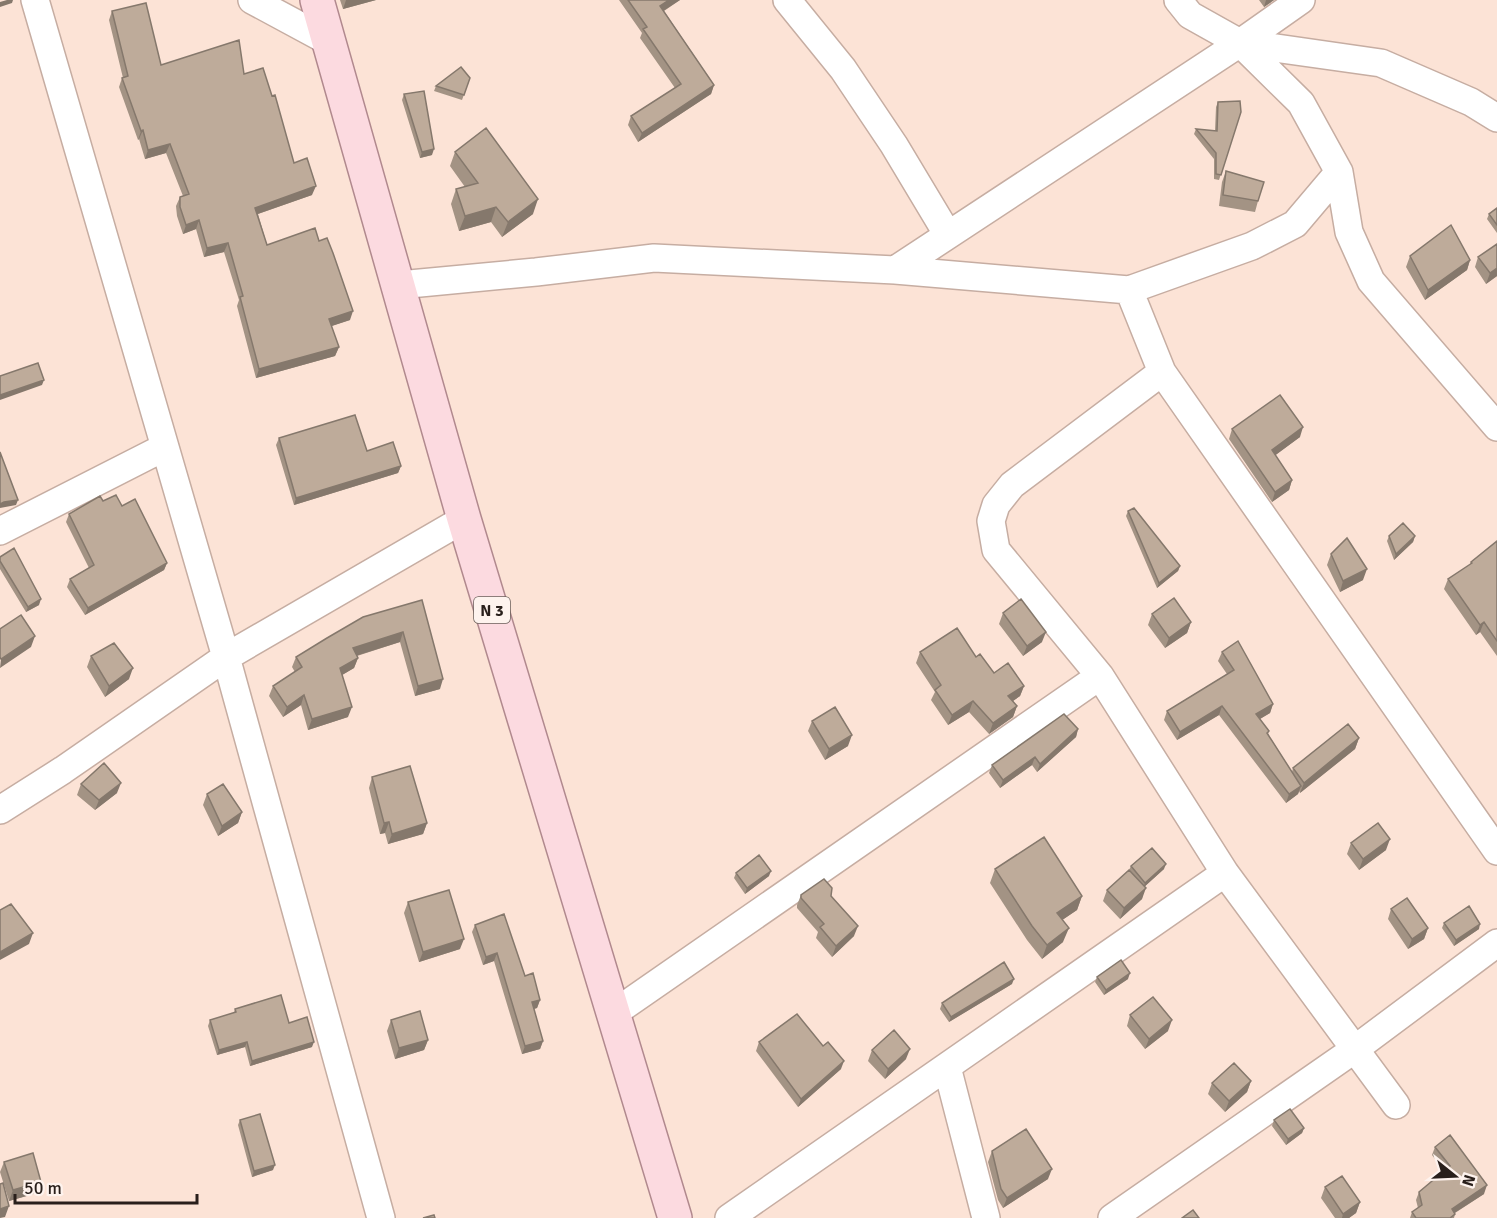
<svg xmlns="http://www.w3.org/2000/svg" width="1497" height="1218" viewBox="0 0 1497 1218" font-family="Signika,sans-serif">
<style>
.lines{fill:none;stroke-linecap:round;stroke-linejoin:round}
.minor-casing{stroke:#c6ada2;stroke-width:30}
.major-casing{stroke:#b1898e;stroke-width:36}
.minor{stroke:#fff;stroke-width:27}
.major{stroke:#fcdae0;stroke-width:33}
.wall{fill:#a39384}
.shaded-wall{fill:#85786c}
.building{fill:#beab9a;stroke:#85786c;stroke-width:1.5}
.labels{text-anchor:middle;stroke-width:4.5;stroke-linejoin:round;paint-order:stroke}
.shield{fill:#fef3ee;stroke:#695f5a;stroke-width:1.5}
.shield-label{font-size:16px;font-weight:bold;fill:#291f1b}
</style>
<rect width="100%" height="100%" fill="#fce3d6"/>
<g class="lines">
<defs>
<path id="minor" d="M35,0L226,657L381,1218
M252,0L330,42
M787,0L843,69L894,145L948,235
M1178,0L1190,15L1240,43L1301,103L1339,172L1349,232L1371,281L1497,427
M1240,43L1381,63L1471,102L1497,118
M895,270L1240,43L1301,0
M399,285L536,272L654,258L895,270L1129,290L1252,246L1295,224L1339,172
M1129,290L1162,372L1497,851
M1162,372L1012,485L996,505L991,521L996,550L1100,676L1225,873L1396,1105
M0,531L165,447
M0,810L63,770L226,657L464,519
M614,1013L1100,676
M947,1067L986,1218
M729,1218L1225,873
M1112,1218L1355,1049L1497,943"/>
<path id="major" d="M317,0L464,519L675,1218"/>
</defs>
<use href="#minor" class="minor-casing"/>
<use href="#major" class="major-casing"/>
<use href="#minor" class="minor"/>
<use href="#major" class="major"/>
</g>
<path class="wall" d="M340,0H376L343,9Z
M619,0H680L664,11L714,85L711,94L638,142L628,125L631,116L675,88L640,38L642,33Z
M1259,0H1274L1264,7Z
M112,11L161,65L244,74L272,96L294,163L312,195L258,214L267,245L319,241L350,320L331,326L339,347L335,356L256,378L237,306L239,300L224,252L204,257L196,229L183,234L177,216L176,206L180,197L183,196L166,153L145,159L139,139L138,140L119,87L122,78H123L109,20Z
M470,78L462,100L434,91L436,86Z
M404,94L432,155L420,158L402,100Z
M1218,102L1241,112L1219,180L1214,179V159L1194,134L1196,129L1215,131L1216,107Z
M455,152L533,214L502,237L491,222L459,231L451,204L456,189L465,187L450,166Z
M1226,171L1258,201L1255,212L1219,206L1222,182Z
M1497,208V233L1487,219L1489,214Z
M1410,256L1470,260L1467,270L1425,300L1406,267Z
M1478,257L1497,276L1486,284L1475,267Z
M1232,429L1300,437L1275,455L1292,480L1289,490L1272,502L1229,439Z
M279,438L367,451L401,466L398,473L294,505L276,445Z
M103,501L122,506L167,563L164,570L85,615L67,587L70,579L89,568L66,522L69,514Z
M1128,511L1180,566L1178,571L1157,588L1126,516Z
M1389,536H1415L1413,542L1394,560L1387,541Z
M1497,541V656L1480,632L1476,635L1444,589L1448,579L1470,565L1471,562Z
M1331,554L1363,580L1340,592L1327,565Z
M0,557L39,605L26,612L0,569Z
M422,600L440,689L415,696L400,642L357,656L358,658L354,668L342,675L348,717L308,730L301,705L283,717L269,696L273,686L295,672L292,667L296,657Z
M1003,613L1042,642L1023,656L999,624Z
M1152,614L1191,622L1187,633L1165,648L1148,625Z
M920,652L976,657L994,673L1024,686L1020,696L1013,701L1017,706L1013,717L989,734L969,712L948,725L931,700L935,692L916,663Z
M1222,652L1273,704L1270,713L1260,719L1269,731L1268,734L1292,772L1293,768L1359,738L1355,749L1300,793L1299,791L1298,794L1286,803L1219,715L1177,740L1164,720L1167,711L1227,674L1218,661Z
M91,656L129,679L105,697L87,667Z
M812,721L848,746L825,760L808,731Z
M1078,729L1076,737L1037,772L1032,765L1000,788L989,773L992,765Z
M372,777L427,823L423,834L388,844L385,833L380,834L369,788Z
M81,784L117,793L95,810L77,795Z
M207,794L242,812L238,823L218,836L203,805Z
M1351,843L1386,850L1359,870L1347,854Z
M1131,866L1164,869L1144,887L1142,899L1120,919L1103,901L1107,890L1129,870Z
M995,869L1082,896L1077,910L1062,920L1063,942L1042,959L1027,940L990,883Z
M736,873L769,876L745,894L734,878Z
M801,895L831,896L854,936L832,957L816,938L818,932L797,908V905Z
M408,902L460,949L419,962L404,913Z
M1391,909L1428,928L1424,939L1408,949L1388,919Z
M1444,923L1479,929L1454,946L1442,928Z
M475,925L525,976L540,1000L537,1008L534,1009L543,1041L540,1049L522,1054L494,961L483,965L472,932Z
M1097,977L1128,979L1104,995L1095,982Z
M1012,984L949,1022L940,1009L942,1003Z
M235,1009L289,1023L312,1047L250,1066L245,1047L217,1055L208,1026L210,1020L234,1013Z
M1130,1015L1168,1031L1145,1049L1127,1026Z
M391,1020L428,1040L424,1050L395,1059L387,1031Z
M759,1042L823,1046L841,1069L798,1107L756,1051Z
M872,1050L906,1059L885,1079L868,1061Z
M1251,1081L1247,1092L1225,1112L1208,1094L1212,1083Z
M240,1120L273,1170L252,1177L238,1125Z
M1274,1120L1304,1128L1302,1133L1286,1145L1272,1126Z
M1435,1147L1484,1194L1455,1213V1214L1454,1218H1410L1412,1212L1418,1208L1416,1200L1419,1192L1444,1171L1432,1155Z
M992,1151L1048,1179L1003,1208L998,1200L988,1162Z
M4,1162L41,1182L37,1193L9,1201L0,1172Z
M1325,1187L1360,1202L1356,1213L1349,1218H1335L1321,1198Z"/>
<path class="shaded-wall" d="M7,0H13L12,3L0,7V2Z
M346,0H376L343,9Z
M669,0H680L657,15L660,6Z
M1266,0H1274L1264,7Z
M714,85L711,94L638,142L642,133Z
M143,130L139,139L138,140L141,131Z
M170,144L166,153L145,159L148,150Z
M434,149L432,155L420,158L422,152Z
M316,186L312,195L252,216L255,208Z
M538,199L533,214L502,237L508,222Z
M496,207L491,222L459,231L465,216Z
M199,220L196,229L183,234L186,225Z
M228,243L224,252L204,257L207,248Z
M1470,260L1467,270L1425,300L1428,290Z
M1497,268V276L1486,284L1490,273Z
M353,311L350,320L326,328L329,319Z
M339,347L335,356L256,378L259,369Z
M44,380L42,385L0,400V395Z
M1303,427L1300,437L1269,460L1272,450Z
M401,466L398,473L294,505L296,498Z
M1292,480L1289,490L1272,502L1275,492Z
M18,500L16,505L0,508V504L4,502Z
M1415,536L1413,542L1394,560L1396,554Z
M167,563L164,570L85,615L88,608Z
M1180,566L1178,571L1157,588L1159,583Z
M1367,569L1363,580L1340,592L1343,581Z
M41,599L39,605L26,612L28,607Z
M1191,622L1187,633L1165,648L1169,638Z
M1484,622L1480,632L1476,635L1480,625Z
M403,632L400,642L349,658L353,648Z
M1046,632L1042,642L1023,656L1027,646Z
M35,636L31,647L0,668L1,659Z
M358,658L354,668L337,678L340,668Z
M133,668L129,679L105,697L109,686Z
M443,679L440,689L415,696L418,686Z
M1024,686L1020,696L1004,707L1008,696Z
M304,695L301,705L283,717L287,707Z
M973,701L969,712L948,725L952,715Z
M1273,704L1270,713L1253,723L1256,714Z
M1017,706L1013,717L989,734L993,723Z
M1222,706L1219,715L1177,740L1180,732Z
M352,707L348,717L308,730L312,719Z
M1078,729L1076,737L1037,772L1040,764Z
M852,735L848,746L825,760L829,749Z
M1359,738L1355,749L1300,793L1304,783Z
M1035,757L1032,765L1000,788L1003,780Z
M121,783L117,793L95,810L99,800Z
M1301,786L1298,794L1286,803L1289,794Z
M242,812L238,823L218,836L222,826Z
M389,822L385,833L380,834L384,823Z
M427,823L423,834L388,844L392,834Z
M1390,839L1386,850L1359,870L1363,859Z
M1166,864L1164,869L1143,888L1145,883Z
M771,871L769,876L745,894L747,888Z
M1146,888L1142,899L1120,919L1124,908Z
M1082,896L1077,910L1052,927L1057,913Z
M1480,924L1479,929L1454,946L1456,940Z
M858,926L854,936L832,957L836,946Z
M1069,928L1063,942L1042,959L1047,945Z
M1428,928L1424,939L1408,949L1412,939Z
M33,933L29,944L0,960V952Z
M464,939L460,949L419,962L423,952Z
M497,953L494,961L483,965L486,957Z
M1130,973L1128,979L1104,995L1106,990Z
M1014,979L1012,984L949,1022L951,1017Z
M540,1000L537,1008L529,1010L532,1002Z
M1172,1020L1168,1031L1145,1049L1149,1039Z
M428,1040L424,1050L395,1059L399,1048Z
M543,1041L540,1049L522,1054L525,1046Z
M247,1042L245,1047L217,1055L219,1050Z
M314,1042L312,1047L250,1066L252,1061Z
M910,1049L906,1059L885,1079L888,1069Z
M844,1061L841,1069L798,1107L801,1099Z
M1251,1081L1247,1092L1225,1112L1229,1101Z
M1304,1128L1302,1133L1286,1145L1288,1139Z
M275,1165L273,1170L252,1177L254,1171Z
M1052,1169L1048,1179L1003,1208L1007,1198Z
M41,1182L37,1193L9,1201L13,1190Z
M1487,1185L1484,1194L1448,1217L1452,1209Z
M1360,1202L1356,1213L1349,1218H1342L1343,1214Z
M9,1206L5,1217L0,1218V1209Z"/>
<path class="building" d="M628,0H669L660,6L714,85L642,133L631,116L681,84L643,29L647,27Z
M146,3L161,65L239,40L244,74L263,68L272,96L275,95L294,163L307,158L316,186L255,208L267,245L315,228L319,241L327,238L333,253L353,311L329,319L339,347L259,369L240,297L243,296L228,243L207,248L199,220L186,225L180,207V197L189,194L170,144L148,150L143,130L141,131L122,78L128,76L112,11Z
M461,67L470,78L464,95L436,86Z
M424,91L434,149L422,152L404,94Z
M1240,101L1241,112L1221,175L1216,174V153L1196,129L1217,131L1218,102Z
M486,128L538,199L508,222L496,207L465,216L456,189L478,183L455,152Z
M1226,171L1264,182L1258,201L1223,195Z
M1497,208V225L1489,214Z
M1451,225L1470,260L1428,290L1410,256Z
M1497,244V268L1490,273L1478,257Z
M38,363L44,380L0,395V376Z
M1280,395L1303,427L1272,450L1292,480L1275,492L1232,429Z
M355,415L367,451L393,442L401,466L296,498L279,438Z
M0,452L18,500L4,502L0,504Z
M116,495L122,506L135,499L167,563L88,608L70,579L94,565L69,514L100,496L103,501Z
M1134,508L1180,566L1159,583L1128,511Z
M1403,523L1415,536L1396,554L1389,536Z
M1347,538L1367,569L1343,581L1331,554Z
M1497,541V641L1484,622L1480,625L1448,579L1472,563L1471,562Z
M14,548L41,599L28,607L0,561V557Z
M1174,598L1191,622L1169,638L1152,614Z
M1021,599L1046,632L1027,646L1003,613Z
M422,600L443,679L418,686L403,632L353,648L358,658L340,668L352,707L312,719L304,695L287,707L273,686L302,667L296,657L327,638L363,617Z
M21,615L35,636L1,659L0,657V629Z
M957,628L976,657L980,654L994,673L1008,663L1024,686L1008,696L1017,706L993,723L973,701L952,715L935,690L941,685L920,652Z
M1238,641L1273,704L1256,714L1269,731L1267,733L1301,786L1289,794L1222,706L1180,732L1167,711L1234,670L1222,652Z
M114,643L133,668L109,686L91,656Z
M835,707L852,735L829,749L812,721Z
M1064,714L1078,729L1040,764L1035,757L1003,780L992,765Z
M1348,724L1359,738L1304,783L1293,768Z
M104,763L121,783L99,800L81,784Z
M410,766L427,823L392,834L389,822L384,823L372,777Z
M223,784L242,812L222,826L207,794Z
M1378,823L1390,839L1363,859L1351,843Z
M1044,837L1082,896L1057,913L1069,928L1047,945L1032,926L995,869Z
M1152,848L1166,864L1145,883L1131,866Z
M759,855L771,871L747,888L736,873Z
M1129,870L1146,888L1124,908L1107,890Z
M824,879L832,888L831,896L858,926L836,946L820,927L824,924L801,898V895Z
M449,890L464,939L423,952L408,902Z
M1407,898L1428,928L1412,939L1391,909Z
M11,904L33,933L0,952V910Z
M1469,906L1480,924L1456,940L1444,923Z
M504,914L525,976L533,973L540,1000L532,1002L543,1041L525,1046L497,953L486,957L475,925Z
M1121,960L1130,973L1106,990L1097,977Z
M1004,962L1014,979L951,1017L942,1003Z
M281,995L289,1023L307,1017L314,1042L252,1061L247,1042L219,1050L210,1020L236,1012L235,1009Z
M1153,997L1172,1020L1149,1039L1130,1015Z
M420,1011L428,1040L399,1048L391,1020Z
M797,1014L823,1046L828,1042L844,1061L801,1099L759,1042Z
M894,1030L910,1049L888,1069L872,1050Z
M1234,1063L1251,1081L1229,1101L1212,1083Z
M1290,1109L1304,1128L1288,1139L1274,1120Z
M260,1114L275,1165L254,1171L240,1120Z
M1026,1129L1052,1169L1007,1198L1001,1189L992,1151Z
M1450,1135L1487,1185L1452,1209L1455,1214L1450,1218H1416L1412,1212L1422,1205L1419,1192L1450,1166L1435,1147Z
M33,1153L41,1182L13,1190L4,1162Z
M1342,1176L1360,1202L1343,1214L1325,1187Z
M3,1183L9,1206L0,1209V1184Z
M1193,1210L1199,1218H1182Z
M434,1215L435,1218H423Z"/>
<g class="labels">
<rect class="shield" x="474" y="597" width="36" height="26" rx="4.5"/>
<g class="shield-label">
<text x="492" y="616">N 3</text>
</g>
</g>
<g transform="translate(1455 1176) rotate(108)" stroke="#fef3ee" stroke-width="4.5" paint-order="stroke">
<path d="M0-4.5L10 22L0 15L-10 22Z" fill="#291f1b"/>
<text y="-9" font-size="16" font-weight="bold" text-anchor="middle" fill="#291f1b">N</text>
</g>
<path d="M15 1194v9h182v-9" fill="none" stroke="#291f1b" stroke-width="3"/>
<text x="24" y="1194" font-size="18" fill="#291f1b" stroke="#fef3ee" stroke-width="4.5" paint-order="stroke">50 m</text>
</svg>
